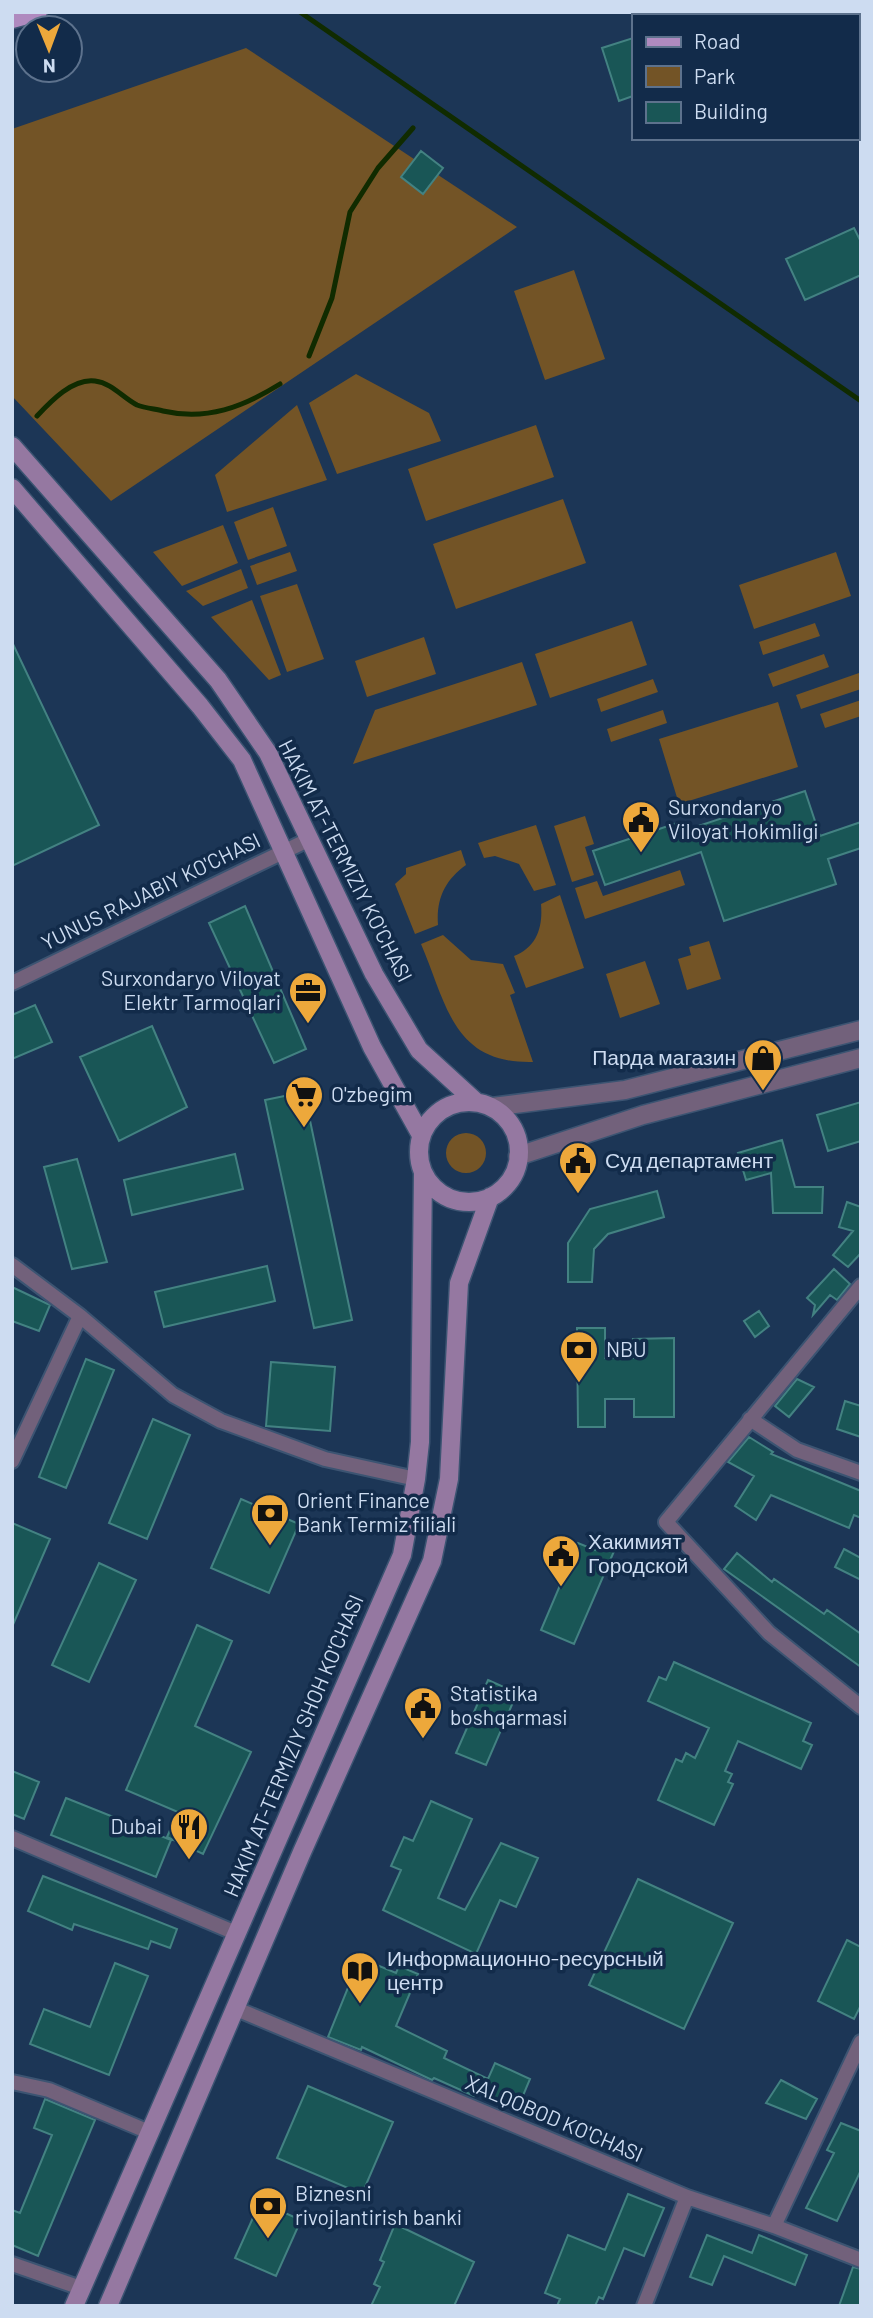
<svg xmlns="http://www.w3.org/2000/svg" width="873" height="2318" viewBox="0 0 873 2318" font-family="Barlow,sans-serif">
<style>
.green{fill:#735426}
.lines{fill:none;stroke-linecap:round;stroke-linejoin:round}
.stream{stroke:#102b00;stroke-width:5}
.building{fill:#195656;stroke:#438282;stroke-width:2}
.minor-casing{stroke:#3c5472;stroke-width:18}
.tertiary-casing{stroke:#3c5472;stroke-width:21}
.secondary-casing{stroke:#3c5472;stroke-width:21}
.primary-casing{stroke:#3c5472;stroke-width:21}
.minor{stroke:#72617b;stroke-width:14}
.tertiary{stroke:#72617b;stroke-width:18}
.secondary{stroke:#9578a1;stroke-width:18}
.primary{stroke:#af8abf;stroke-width:18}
.labels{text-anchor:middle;stroke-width:7;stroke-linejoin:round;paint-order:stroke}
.poi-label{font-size:21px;fill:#cddcf1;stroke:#122b4a;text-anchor:start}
.street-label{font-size:21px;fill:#cddcf1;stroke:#122b4a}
</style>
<rect width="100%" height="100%" fill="#1c3656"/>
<path class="green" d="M246,48L517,227L111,501L12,396V129Z
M574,270L605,359L545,380L514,291Z
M356,374L429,413L441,441L337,474L309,403Z
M297,405L327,480L227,512L215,475Z
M536,425L554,477L426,521L408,469Z
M563,499L586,563L456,609L433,544Z
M273,507L287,546L248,560L234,522Z
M223,525L238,563L182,586L153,552Z
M290,552L297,571L257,585L250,566Z
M836,552L851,596L754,629L739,585Z
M241,569L248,588L203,606L186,591Z
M297,584L324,659L287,672L260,596Z
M252,600L281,675L269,680L211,617Z
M632,621L647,665L550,698L535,654Z
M815,623L820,636L763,655L759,642Z
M424,637L436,674L367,697L355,661Z
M824,654L829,667L773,687L768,674Z
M522,662L537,705L353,764L375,710Z
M859,673L861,689L801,709L796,695Z
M653,679L658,692L601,712L597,699Z
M861,700V716L825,728L820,714Z
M778,702L798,767L679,804L659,739Z
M663,710L667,723L611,742L607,729Z
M585,816L594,844L585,847L594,875L572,882L554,826Z
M536,825L556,885L534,891L519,864L495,856L484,858L478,843Z
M461,850L466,865C445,880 436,899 438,925L415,934L395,884L406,874V868Z
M680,870L685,885L585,919L575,888L597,881L603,896Z
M560,895L584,968L526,988L514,956C537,947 543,927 541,904Z
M443,935L471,960L503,964L515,993L510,995L533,1062C453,1064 447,1005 421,944Z
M709,941L721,979L687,990L678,959L691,955L689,947Z
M645,961L660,1004L620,1018L606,974Z
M446 1153a20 20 0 1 1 40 0a20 20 0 1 1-40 0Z"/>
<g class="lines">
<path class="stream" d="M300,12L861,401
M309,356L332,298L350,212L378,168L413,128
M37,416C51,401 73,378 95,381C112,383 123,398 137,405C145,408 155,409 163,411C207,421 243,407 280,384"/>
</g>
<path class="building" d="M633,38V96L619,101L602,48Z
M421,151L443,168L423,194L401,177Z
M854,228L861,242V275L805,300L786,259Z
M12,642L99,825L12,866Z
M805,791L820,836L861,822V848L828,859L836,884L724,921L701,852L605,885L593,851L677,823L680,832Z
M245,906L306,1049L274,1063L209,923Z
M35,1005L52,1042L12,1059V1015Z
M152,1026L187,1107L119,1141L80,1057Z
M304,1092L352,1320L314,1328L265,1100Z
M861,1102V1141L828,1151L817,1115Z
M782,1140L795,1187H823L822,1213H773L771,1173L746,1180L738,1153Z
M235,1154L243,1189L132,1215L124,1180Z
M77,1159L107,1262L72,1269L44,1167Z
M657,1191L664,1217L608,1234L594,1249L592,1282H568V1243L590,1209Z
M847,1202L861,1207V1253L848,1267L833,1255L853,1231L839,1227Z
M267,1266L275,1301L164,1327L155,1292Z
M834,1269L850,1284L837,1300L830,1295L813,1315L815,1305L807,1298Z
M12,1287L50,1305L39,1331L12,1321Z
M759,1311L769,1326L755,1337L744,1321Z
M577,1328H605V1358H633V1339L674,1338V1417H634V1399H605V1427H578Z
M86,1359L114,1370L66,1488L39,1477Z
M271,1362L335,1367L330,1431L266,1426Z
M797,1379L814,1387L789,1417L775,1406Z
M845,1401L861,1406V1437L837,1429Z
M153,1419L190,1435L147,1539L109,1523Z
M749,1437L773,1452L771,1454L861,1491V1518L854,1515L849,1528L771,1495L756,1520L735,1506L754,1476L728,1462Z
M241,1499L299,1524L269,1593L211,1568Z
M12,1523L50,1539L12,1627Z
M602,1536L618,1542L574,1644L541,1630L578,1543L595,1550Z
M844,1549L861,1558V1580L835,1567Z
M737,1553L772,1582L774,1579L824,1614L827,1610L861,1634V1667L724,1569Z
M99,1563L136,1580L89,1682L52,1665Z
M197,1625L232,1641L195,1726L251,1752L203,1854L167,1837L178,1812L126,1790Z
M674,1662L811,1723L803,1741L812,1745L801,1769L738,1741L725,1771L732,1774L728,1782L733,1784L714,1825L658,1800L676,1759L682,1762L686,1753L695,1758L709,1728L648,1701L659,1677L666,1680Z
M488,1680L517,1693L486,1765L456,1753Z
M12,1771L39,1782L24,1819L12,1814Z
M66,1798L171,1840L156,1877L51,1835Z
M431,1801L472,1819L438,1898L465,1910L501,1843L538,1858L516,1907L500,1900L476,1954L383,1910L401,1870L391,1866L404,1837L413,1841Z
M43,1876L177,1929L170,1948L151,1941L148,1949L74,1924L72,1930L28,1911Z
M638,1879L733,1923L684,2029L589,1985Z
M847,1940L861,1947V2005L854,2019L818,2001Z
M360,1958L396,1973L399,1966L418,1974L396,2026L447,2051L444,2058L488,2079L495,2063L530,2079L517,2110L476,2092L474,2096L434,2078L432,2080L362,2047L361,2050L328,2037Z
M115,1963L148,1976L109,2075L30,2044L44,2009L90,2027Z
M781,2080L817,2099L806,2119L766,2103Z
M308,2086L393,2122L362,2194L277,2158Z
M45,2099L95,2120L38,2256L12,2245V2210L20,2213L52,2135L34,2128Z
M841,2123L861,2131V2170L837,2221L806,2208L834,2153L827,2150Z
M628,2194L664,2208L644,2256L624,2248L603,2299L599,2297L595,2306H557L560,2299L545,2293L568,2235L605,2250Z
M260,2202L301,2220L276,2276L235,2258Z
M395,2224L474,2262L454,2306H371L380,2287L374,2284L384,2262L380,2260Z
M707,2235L752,2253L759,2235L807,2255L795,2285L724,2256L712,2285L690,2277Z
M853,2267L861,2269V2306H839Z"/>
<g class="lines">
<defs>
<path id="minor" d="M12,983L310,839
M12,1265L80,1316L173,1395L221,1421L325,1459L416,1479
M861,1286L666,1522L769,1633L861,1707
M750,1419L797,1450L861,1473
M12,1461L80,1316
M12,1838L238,1934
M234,2008L687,2197L774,2226L861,2260
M12,2082L49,2090L149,2132
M774,2226L861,2042
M12,2264L81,2288
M644,2306L687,2197"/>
<path id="tertiary" d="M492,1107L625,1090L861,1030
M518,1156L643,1115L861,1058"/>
<path id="secondary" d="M12,446L218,680L268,753L374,974L419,1050L476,1102
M12,488L200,706L242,760L372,1047L421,1135
M419 1152a50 50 0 1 1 100 0a50 50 0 1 1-100 0Z
M74,2306L402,1555L416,1479L420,1442L423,1173
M108,2306L302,1852L432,1561L449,1479L459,1283L490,1197"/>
<path id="primary" d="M12,19L38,12"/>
</defs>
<use href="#minor" class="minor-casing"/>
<use href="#tertiary" class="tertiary-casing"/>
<use href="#secondary" class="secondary-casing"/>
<use href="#primary" class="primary-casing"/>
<use href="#minor" class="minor"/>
<use href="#tertiary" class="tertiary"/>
<use href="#secondary" class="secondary"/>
<use href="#primary" class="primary"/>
</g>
<defs>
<symbol id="civic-pin" viewBox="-11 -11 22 30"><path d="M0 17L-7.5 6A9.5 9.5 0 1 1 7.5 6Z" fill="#eda83b" stroke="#122b4a"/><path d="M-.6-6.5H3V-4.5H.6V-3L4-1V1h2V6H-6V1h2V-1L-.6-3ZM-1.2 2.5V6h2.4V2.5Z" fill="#111"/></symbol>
<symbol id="office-pin" viewBox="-11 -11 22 30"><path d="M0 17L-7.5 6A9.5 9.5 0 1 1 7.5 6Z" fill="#eda83b" stroke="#122b4a"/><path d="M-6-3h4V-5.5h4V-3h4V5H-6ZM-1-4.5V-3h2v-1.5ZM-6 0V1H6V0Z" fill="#111"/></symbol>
<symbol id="shop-pin" viewBox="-11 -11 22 30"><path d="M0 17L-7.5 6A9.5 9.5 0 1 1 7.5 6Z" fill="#eda83b" stroke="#122b4a"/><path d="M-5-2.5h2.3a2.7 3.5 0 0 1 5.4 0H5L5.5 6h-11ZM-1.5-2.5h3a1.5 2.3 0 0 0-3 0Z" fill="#111"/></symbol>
<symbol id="supermarket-pin" viewBox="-11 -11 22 30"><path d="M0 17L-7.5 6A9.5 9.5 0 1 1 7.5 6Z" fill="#eda83b" stroke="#122b4a"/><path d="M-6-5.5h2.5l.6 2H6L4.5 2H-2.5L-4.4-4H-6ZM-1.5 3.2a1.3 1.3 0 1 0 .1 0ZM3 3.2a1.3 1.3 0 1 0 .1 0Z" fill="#111"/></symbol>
<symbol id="bank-pin" viewBox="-11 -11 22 30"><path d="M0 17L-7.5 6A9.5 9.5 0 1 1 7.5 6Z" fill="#eda83b" stroke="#122b4a"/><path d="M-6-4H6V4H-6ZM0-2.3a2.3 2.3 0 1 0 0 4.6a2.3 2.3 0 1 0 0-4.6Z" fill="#111"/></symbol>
<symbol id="restaurant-pin" viewBox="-11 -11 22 30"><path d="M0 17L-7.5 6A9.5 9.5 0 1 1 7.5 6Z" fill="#eda83b" stroke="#122b4a"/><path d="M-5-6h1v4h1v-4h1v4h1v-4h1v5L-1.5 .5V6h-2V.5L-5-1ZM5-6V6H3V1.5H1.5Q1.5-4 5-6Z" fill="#111"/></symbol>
<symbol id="library-pin" viewBox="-11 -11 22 30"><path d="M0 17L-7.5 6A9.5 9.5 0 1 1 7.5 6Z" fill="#eda83b" stroke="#122b4a"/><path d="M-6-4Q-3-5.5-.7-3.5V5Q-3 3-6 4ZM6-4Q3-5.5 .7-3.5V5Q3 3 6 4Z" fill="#111"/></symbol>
</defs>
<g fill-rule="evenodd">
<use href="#civic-pin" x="619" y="798" width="44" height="60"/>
<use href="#office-pin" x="286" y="969" width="44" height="60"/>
<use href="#shop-pin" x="741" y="1036" width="44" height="60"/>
<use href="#supermarket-pin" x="282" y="1073" width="44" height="60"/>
<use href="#civic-pin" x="556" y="1139" width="44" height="60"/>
<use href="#bank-pin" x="557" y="1328" width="44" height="60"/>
<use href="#bank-pin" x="248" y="1491" width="44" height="60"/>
<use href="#civic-pin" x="539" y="1532" width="44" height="60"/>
<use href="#civic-pin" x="401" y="1684" width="44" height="60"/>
<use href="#restaurant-pin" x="167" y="1805" width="44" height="60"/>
<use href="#library-pin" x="338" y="1949" width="44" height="60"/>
<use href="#bank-pin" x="246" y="2184" width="44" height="60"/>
</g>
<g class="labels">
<g class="poi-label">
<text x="668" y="815">Surxondaryo<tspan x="668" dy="24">Viloyat Hokimligi</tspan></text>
<text x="281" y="986" text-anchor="end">Surxondaryo Viloyat<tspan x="281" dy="24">Elektr Tarmoqlari</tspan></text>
<text x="736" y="1065" text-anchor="end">Парда магазин</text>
<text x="331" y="1102">O'zbegim</text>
<text x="605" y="1168">Суд департамент</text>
<text x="606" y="1357">NBU</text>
<text x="297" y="1508">Orient Finance<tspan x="297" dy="24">Bank Termiz filiali</tspan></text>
<text x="588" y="1549">Хакимият<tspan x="588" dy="24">Городской</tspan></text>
<text x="450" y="1701">Statistika<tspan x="450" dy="24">boshqarmasi</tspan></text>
<text x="162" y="1834" text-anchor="end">Dubai</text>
<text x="387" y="1966">Информационно-ресурсный<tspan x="387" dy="24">центр</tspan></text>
<text x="295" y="2201">Biznesni<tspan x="295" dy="24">rivojlantirish banki</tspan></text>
</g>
<g class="street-label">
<text transform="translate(345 861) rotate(63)" y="7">HAKIM AT-TERMIZIY KO'CHASI</text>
<text transform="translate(151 892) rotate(-26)" y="7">YUNUS RAJABIY KO'CHASI</text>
<text transform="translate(294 1746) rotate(-67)" y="7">HAKIM AT-TERMIZIY SHOH KO'CHASI</text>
<text transform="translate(554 2119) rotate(23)" y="7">XALQOBOD KO'CHASI</text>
</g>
</g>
<rect width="873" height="2318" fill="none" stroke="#cddcf1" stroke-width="28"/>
<rect x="632" y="14" width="228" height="126" fill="#122b4a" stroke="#5d728d" stroke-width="2"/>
<rect x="646" y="37" width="35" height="10" fill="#af8abf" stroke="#5d728d" stroke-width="2"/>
<text x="694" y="49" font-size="21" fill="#cddcf1">Road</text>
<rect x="646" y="66" width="35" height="21" fill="#735426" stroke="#5d728d" stroke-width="2"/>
<text x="694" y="84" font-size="21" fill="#cddcf1">Park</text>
<rect x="646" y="102" width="35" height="21" fill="#195656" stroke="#5d728d" stroke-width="2"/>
<text x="694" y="119" font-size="21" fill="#cddcf1">Building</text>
<g transform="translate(49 49) rotate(179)"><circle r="33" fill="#122b4a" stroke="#5d728d" stroke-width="2"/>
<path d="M0-5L12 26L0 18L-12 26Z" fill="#eda83b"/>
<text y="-10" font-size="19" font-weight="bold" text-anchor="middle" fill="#cddcf1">N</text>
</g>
</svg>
